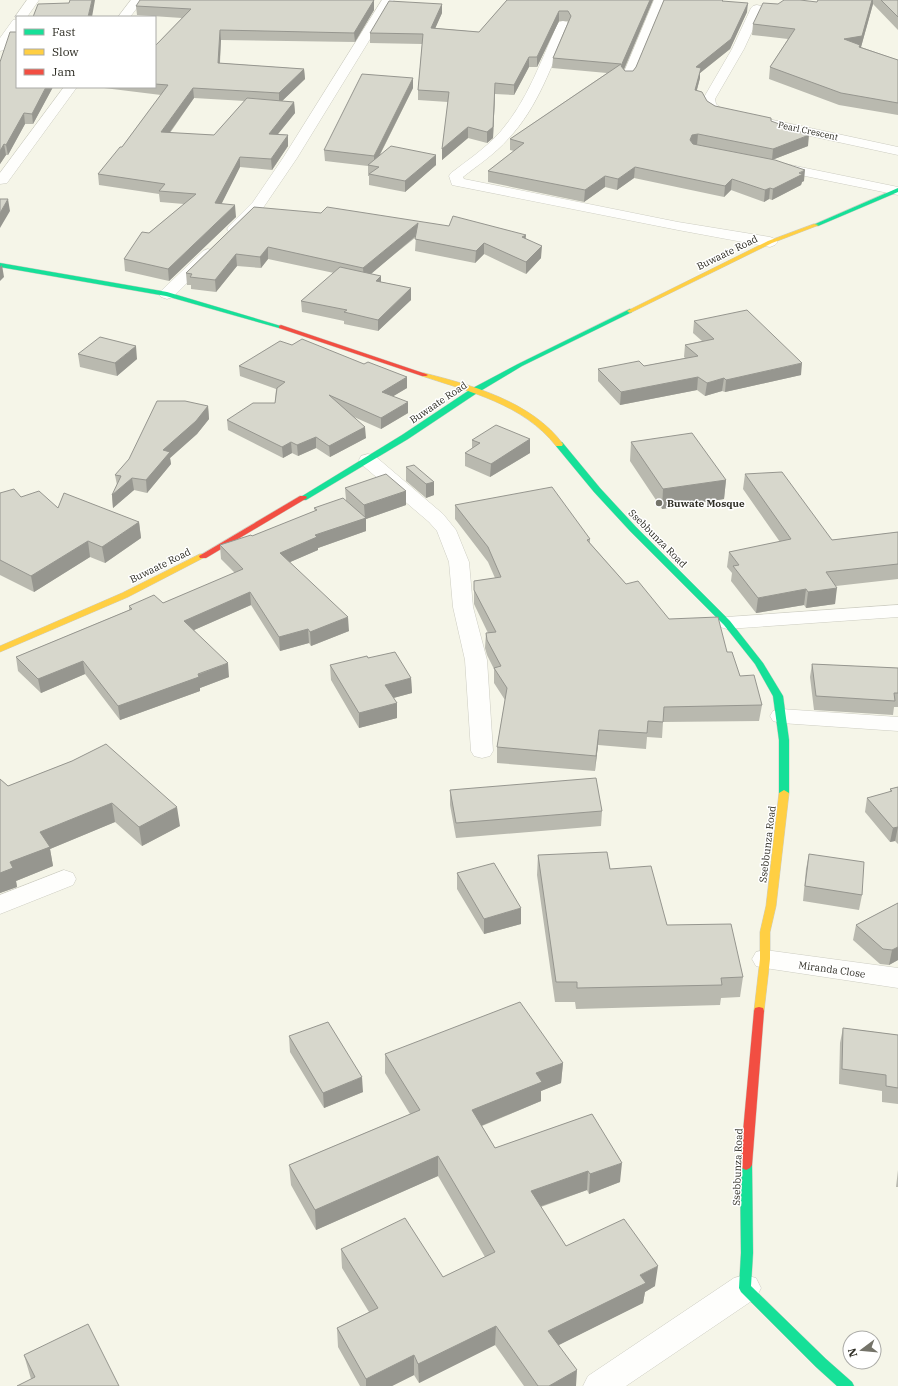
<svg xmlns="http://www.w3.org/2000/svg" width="898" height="1386" viewBox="0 0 898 1386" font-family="'IBM Plex Serif',serif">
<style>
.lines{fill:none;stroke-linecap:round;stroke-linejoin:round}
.street-casing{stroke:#cdcdc2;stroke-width:1}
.fast-casing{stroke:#cdcdc2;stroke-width:1}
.slow-casing{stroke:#cdcdc2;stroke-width:1}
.jam-casing{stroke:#cdcdc2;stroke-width:1}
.street{fill:#fefefc;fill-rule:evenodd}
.fast{fill:#16e098;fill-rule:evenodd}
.slow{fill:#ffcf43;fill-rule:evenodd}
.jam{fill:#f24e42;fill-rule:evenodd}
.wall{fill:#b9b9af;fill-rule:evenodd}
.shaded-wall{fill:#96968f}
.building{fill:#d7d7cc;stroke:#96968f}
.poi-dot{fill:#747369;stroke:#fff;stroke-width:1.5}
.labels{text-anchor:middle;stroke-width:3;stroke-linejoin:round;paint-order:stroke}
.far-street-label{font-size:9px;fill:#2e2d24;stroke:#fff}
.street-label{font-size:10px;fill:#2e2d24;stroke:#fff}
.poi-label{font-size:10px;font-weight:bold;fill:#2e2d24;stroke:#fff;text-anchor:start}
</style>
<rect width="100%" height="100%" fill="#f5f5e8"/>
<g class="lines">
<defs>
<path id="street" d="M27,0H39L27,17H17V31L4,50L0,51V38L13,20L17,19L15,17Z
M131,0H143L130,17H118Z
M382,0H394L297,158L263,208L239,232L234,233L229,232L227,229L229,226L253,202L283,158Z
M654,0H666L634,77L632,80H624L622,77Z
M757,5L761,6L763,8L744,49L715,99L716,104L722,109L898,147V155L718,116C709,114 702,108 703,99L732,49L751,8L753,6Z
M563,21L567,22L569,25C552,64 538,108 508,139C495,154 478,165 463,177L464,179L678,222L770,237L775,239L778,242L775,245L770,247L678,230L452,185L449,176L451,173C468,160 486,148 501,131C527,101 541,61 557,25L559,22Z
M64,87H77L7,183L0,184V173Z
M776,162L898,187V195L771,169L769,166L771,163Z
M208,249L213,251L216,254L173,297L167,299L161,297L159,294L161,291L203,251Z
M368,454L375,456L443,514L456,530L469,562L473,607L487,660L493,751L490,756L482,758L474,756L471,751L465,660L453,607L449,562L437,531L429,522L361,464L359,460L361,456Z
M898,605V617L727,629L720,627L717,623L720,619L727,617Z
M781,709L898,717V731L781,723L773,721L770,716L773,711Z
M64,870L73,873L76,879L73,885L0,914V895Z
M765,950L898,968V988L765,968L756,966L752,959L756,952Z
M745,1275L756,1278L761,1288L756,1298L626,1386H583L588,1376L734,1278Z"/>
<path id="fast" d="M898,188V192L818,226L813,225Z
M0,263L167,292L284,327L283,328H279L166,296L0,267Z
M630,309L632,310V312L522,366L477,393L408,439L306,500H300L299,498L402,435L471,389L518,364Z
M556,442H562L600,488L636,527L730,621L763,663L783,696L789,740V793L787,795H781L779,793V740L773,696L755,664L724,625L630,531L594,492L556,446Z
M746,1160L750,1162L752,1165L753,1253L751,1286L826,1359L852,1382L854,1386H837L816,1367L741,1292L739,1288L741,1253L740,1165L742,1162Z"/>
<path id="slow" d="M814,224L819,225L772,243L632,312L630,313L627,311L768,241Z
M424,373C472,385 532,402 563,444L562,446H556C523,404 470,392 422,376V374Z
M200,554H206L207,556L128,597L0,652V646L122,593Z
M784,790L789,793L776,906L770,932V959L764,1011L763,1014L759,1015L755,1014L754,1011L760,959V932L766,906L779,793Z"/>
<path id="jam" d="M281,325L426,374L428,375L426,376H422L279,328V326Z
M300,496H306L307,498L206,558H200L199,556Z
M759,1007L763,1008L764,1011L752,1165L750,1168L746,1170L742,1168L740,1165L754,1011L755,1008Z"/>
</defs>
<use href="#street" class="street-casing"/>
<use href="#fast" class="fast-casing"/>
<use href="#slow" class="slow-casing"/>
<use href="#jam" class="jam-casing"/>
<use href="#street" class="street"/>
<use href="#fast" class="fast"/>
<use href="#slow" class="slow"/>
<use href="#jam" class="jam"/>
</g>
<path class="wall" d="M374,0V10L355,42L221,40L220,63L304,69L305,79L282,101L294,102L295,113L278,134L288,135V146L272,170L240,167L221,204L236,217L169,281L125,271L124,259L149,233L184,204L160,202L159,194L99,185L98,174L122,147L161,95L96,87H155V46L182,18L137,15L136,6ZM194,98L245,101L214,135L170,133Z
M507,0H653L624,70L625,71H633L636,67L664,0H723V1L747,12L730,49L700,73V78L697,90L707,101L715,106L771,121L808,146L772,160L804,181L802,182L801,185L772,200L769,199L764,202L731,190L724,197L634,178L617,190L605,187L584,202L488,182V171L514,151L510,150V139L607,73L552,68L553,58L568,22L567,21H559L537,67H529L514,95L495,94L493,138L487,143L468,138L442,160V149L448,102L418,100V90L422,44L370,43V33L442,4V13L435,28L479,32Z
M818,0H898V30L873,4L861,47L898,60V115L839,105L769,79L770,67L788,39L752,35L753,24L778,4L817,2Z
M0,62L17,87H53L33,124H25L8,155H6L0,164Z
M413,78V88L380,155H436V165L405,192L369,185V176H368V166L325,161L324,150Z
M254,207L526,239L541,258L526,274L484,254L475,263L415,251L416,237L370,274L381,282L411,288V300L378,331L344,324V321L302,312L301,301L334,273L268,259L261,268L237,266L216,292L191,289V285H187L186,273Z
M694,321L801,375L725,392L722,391L705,396L697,390L620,405L598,381V369L644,366L685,358L684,357L685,345L702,341L693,333Z
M292,345L364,364L407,377V388L393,396L408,413L381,429L354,417L366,438L330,457L316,448L298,456L292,453L283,458L228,430L227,420L275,403L276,389L240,376L239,366Z
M78,354L137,359L117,376L80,367Z
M208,406L209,419L197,434L170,458L171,464L147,493L134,490L113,508L112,495L117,485L115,475Z
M530,439V453L490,477L465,466V453L472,449V440Z
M631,442L726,480L724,499L662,509L630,461Z
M406,467L434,482V495L426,498L406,481Z
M745,474L832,540L898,532V579L836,586L835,604L806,608L804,605L756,613L731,581L732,573L727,567L729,552L780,542L743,489Z
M345,488L406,491V505L366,519V531L318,548V550L290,562L349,631L311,646L309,643L280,651L251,605L194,630L229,677L200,688V691L120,720L85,674L41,693L18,671L16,657L129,610V606L163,603L235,573L221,559L220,545L252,536L315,511L314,508L346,500Z
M0,493L21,497L58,508L139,522L141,538L105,563L90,557L34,592L0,575Z
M455,505L590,539V543L626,584L669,619L727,652L740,676L762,705L759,721L663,722L662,738L647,737L646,749L598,745L595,771L497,763V747L505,700L494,683V669L487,655L485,648L486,633H488L474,604V581L495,578L488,562L455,519Z
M368,658L411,678L412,693L393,698L397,703V718L359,728L331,680L330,665Z
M812,664L898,668V707H894L893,715L814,710L810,677Z
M72,761L180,826L142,846L115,822L50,849L53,866L16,881L17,887L0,893V779L8,786Z
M898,787V844L895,841L890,842L865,812L867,798L890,792V789Z
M450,790L602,811L601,826L456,838L450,805Z
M809,854L862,895L859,910L803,901L806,869Z
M538,855L610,869L667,925L743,977L740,997L721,998L720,1005L576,1009L575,1002H555L537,875Z
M457,873L521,924L484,934L457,889Z
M898,903V960L889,965L880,964L853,940L856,925Z
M843,1028L898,1035V1104L882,1102V1091L839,1084L840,1043Z
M289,1036L363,1092L324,1108L290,1052Z
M385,1054L563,1063L561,1083L541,1091V1101L482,1126L495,1148L592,1114L620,1182L589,1194L587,1190L541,1207L566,1246L655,1286L645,1292L643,1303L558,1345L576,1386H524L495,1345L419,1383L414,1375L392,1386H360L338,1347L337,1328L369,1312L342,1268L341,1249L443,1277L485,1257L438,1176L316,1230L291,1185L289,1165L410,1114L385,1073Z
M898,1170V1187H896Z
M24,1355L119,1386L31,1379Z"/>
<path class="shaded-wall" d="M92,0H95L92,17H88Z
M374,0V10L355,42L354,33Z
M650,0H653L621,76V66Z
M872,0H873V4L861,47H859L844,39Z
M748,3L747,12L730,49L700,73V78L694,100L696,67Z
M442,4V13L431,38V28Z
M559,11V21L537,67V57Z
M220,30L221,40L219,73L218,63Z
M529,57V67L514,95V85Z
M304,69L305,79L279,104V93Z
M413,78V88L374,166V156Z
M46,87H53L33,124L32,114Z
M193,88L194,98L162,143L161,132Z
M495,94L493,138L487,143V132Z
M294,102L295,113L269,145V134Z
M24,113L25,124L8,155L6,145Z
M468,127V138L442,160V149Z
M698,134L697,145L691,146L690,140L692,135Z
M288,135V146L272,170L271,159Z
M809,135L808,146L772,160L773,149Z
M4,144L6,155L0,164V151Z
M436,155V165L405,192V181Z
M240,157V167L216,215L215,203Z
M635,167L634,178L617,190L618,179Z
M805,170L804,181L802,182L801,185L772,200L773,189Z
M605,176V187L584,202L585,190Z
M732,179L731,190L724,197L725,186Z
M770,188L769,199L764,202L765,190Z
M8,199L10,211L0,228V213Z
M235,205L236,217L169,281L168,269Z
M418,223V234L364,280L363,268Z
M526,235L525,246L522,237Z
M484,243V254L475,263L476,251Z
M542,246L541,258L526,274V262Z
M268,247V259L261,268L260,257Z
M236,254L237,266L216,292L215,280Z
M2,265L4,277L0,281V267Z
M381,276V288L376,281Z
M411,288V300L378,331V320Z
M136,346L137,359L117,376L115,363Z
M802,363L801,375L725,392L726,380Z
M407,377V388L382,403V392Z
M698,377L697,390L620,405L621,392Z
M724,378L722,391L705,396L707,383Z
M408,402V413L381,429V418Z
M208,406L209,419L197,434L170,458L171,464L147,493L146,480L163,450Z
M365,427L366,438L330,457L329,446Z
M316,437V448L298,456L297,445Z
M530,439V453L490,477L491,464Z
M291,442L292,453L283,458L282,447Z
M132,478L134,490L113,508L112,495Z
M726,480L724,499L662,509L663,489Z
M434,482V495L426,498V484Z
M406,491V505L366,519V531L318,548V550L281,566L280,553L315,535L365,518L364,505Z
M139,522L141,538L105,563L102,547Z
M88,541L90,557L34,592L31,576Z
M837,588L835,604L806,608L808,592Z
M806,589L804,605L756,613L758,598Z
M250,592L251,605L185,634L184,621Z
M348,617L349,631L311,646L310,632Z
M308,629L309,643L280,651L279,637Z
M83,661L85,674L41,693L38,679Z
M228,663L229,677L200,688V691L120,720L118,706Z
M411,678L412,693L386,700L385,685Z
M397,703V718L359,728V713Z
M599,730L598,745L595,771L596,756Z
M112,803L115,822L50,849L53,866L16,881L17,887L0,893V873L40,832Z
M177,807L180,826L142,846L139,827Z
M898,827L895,841L890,842L893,828Z
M521,908V924L484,934V919Z
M898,947V960L889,965L892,950Z
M563,1063L561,1083L541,1091V1101L471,1130L472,1110L536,1073Z
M362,1077L363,1092L324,1108L323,1093Z
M438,1156V1176L316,1230L315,1210Z
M622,1163L620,1182L589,1194L590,1174Z
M588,1171L587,1190L530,1210L531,1191Z
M658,1266L655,1286L645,1292L643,1303L547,1351L548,1331L640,1275Z
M496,1326L495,1345L419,1383L418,1364Z
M414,1355V1375L392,1386H366V1379Z
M577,1370L576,1386H549Z"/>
<path class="building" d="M70,0H92L88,17H33L38,4L69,3Z
M140,0H374L354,33L220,30L218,63L304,69L279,93L193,88L161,132L214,135L247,98L294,102L269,134L288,135L271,159L240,157L215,203L235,205L168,269L124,259L142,232L149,233L196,194L159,191L165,184L98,174L120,147H122L168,85L155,84V46L191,9L136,6Z
M507,0H650L621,66L625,71H633L636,67L664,0H723L722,1L748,3L731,39L696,67L701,68L695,90L702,92L707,101L715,106L771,118V121L809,135L773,149L698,134L692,135L690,140L693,144L775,160L805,170L799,173L803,174L773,189L770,188L765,190L732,179L725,186L635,167L618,179L605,176L585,190L488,171L524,143L510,139L621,64L553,58L571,16L568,11H559L537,57H529L514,85L495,83L493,127L487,132L468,127L442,149L449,92L418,90L423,34L370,33L389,1L442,4L431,28L479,32Z
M784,0H800L817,2L818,0H872L862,36L844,39L860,45L859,47L898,60V103L841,93L770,67L795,29L753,24L763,3L778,4Z
M881,0H898V17Z
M10,32H17V87H46L32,114L24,113L6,145L4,144L0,151V62Z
M362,74L413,78L374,156L324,150Z
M391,146L436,155L405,181L369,174L379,167L368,165Z
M0,199H8L0,213Z
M254,207L321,213L327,207L449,226L453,216L526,235L522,237L542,246L526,262L484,243L476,251L415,239L418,223L363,268L268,247L260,257L236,254L215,280L190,277L192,274L186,273Z
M340,267L381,276L376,281L411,288L378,320L344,312L347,310L301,301Z
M747,310L802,363L726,380L724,378L707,383L698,377L621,392L598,369L639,361L644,366L698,356L685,345L714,339L694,321Z
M100,337L136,346L115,363L78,354Z
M302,339L364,364L368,362L407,377L382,392L408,402L381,418L329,395L365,427L329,446L316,437L297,445L291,442L282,447L227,420L253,403H275L277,388L285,382L239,366L280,341L292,345Z
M157,401H185L208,406L196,421L163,450L170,452L146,480L132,478L112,495L121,476L115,475L129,459Z
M496,425L530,439L491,464L465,453L480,443L472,440Z
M692,433L726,480L663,489L631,442Z
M414,465L434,482L426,484L406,467Z
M782,472L832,540L898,532V564L826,572L837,588L808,592L806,589L758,598L733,566L739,565L729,552L791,539L745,474Z
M386,474L406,491L364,505L345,488Z
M552,487L590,539L587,540L626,584L638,581L669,619L718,617L727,652H732L740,676L754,675L762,705L664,707L663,722L648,721L647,733L599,730L596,756L497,747L507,688L494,668L501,666L487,640L486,633L496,632L474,590V581L501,577L488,547L455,505Z
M14,489L21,497L39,491L58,508L64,493L139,522L102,547L88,541L31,576L0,560V493Z
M343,498L366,518L315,535L317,537L280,553L348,617L310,632L308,629L279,637L250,592L184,621L228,663L198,674L199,677L118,706L83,661L38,679L16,657L132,609L129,606L154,595L163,603L243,569L220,545L251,535L252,536L317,510L314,508Z
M395,652L411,678L385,685L397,703L359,713L330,665L367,656L368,658Z
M812,664L898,668V693H894L895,701L816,696Z
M106,744L177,807L139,827L112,803L40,832L50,847L10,862L13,868L0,873V779L8,786L72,761Z
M596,778L602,811L456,823L450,790Z
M898,787V827L893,828L867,798L892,791L890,789Z
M607,852L610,869L651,866L667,925L731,924L743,977L721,978L722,985L577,988V982H556L538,855Z
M809,854L864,862L862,895L805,886Z
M494,863L521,908L484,919L457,873Z
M898,903V947L892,950L883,949L856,925Z
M520,1002L563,1063L536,1073L542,1082L472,1110L495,1148L592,1114L622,1163L590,1174L588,1171L531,1191L566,1246L624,1219L658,1266L640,1275L646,1283L548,1331L577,1370L549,1386H538L496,1326L418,1364L414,1355L366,1379L337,1328L378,1308L341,1249L405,1218L443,1277L495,1252L438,1156L315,1210L289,1165L420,1110L385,1054Z
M328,1022L362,1077L323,1093L289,1036Z
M843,1028L898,1035V1088L886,1086V1075L842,1069Z
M88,1324L119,1386H17L35,1377L24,1355Z"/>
<circle class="poi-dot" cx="659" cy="503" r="4"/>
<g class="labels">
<g class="far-street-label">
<text transform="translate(808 131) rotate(12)" y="3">Pearl Crescent</text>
</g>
<g class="street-label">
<text transform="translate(727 252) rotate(-26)" y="4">Buwaate Road</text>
<text transform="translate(438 402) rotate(-34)" y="4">Buwaate Road</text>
<text transform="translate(658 538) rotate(45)" y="4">Ssebbunza Road</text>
<text transform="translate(160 565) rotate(-26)" y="4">Buwaate Road</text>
<text transform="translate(767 844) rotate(-83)" y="4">Ssebbunza Road</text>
<text transform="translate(832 969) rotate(8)" y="4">Miranda Close</text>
<text transform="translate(737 1167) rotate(-88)" y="4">Ssebbunza Road</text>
</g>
<g class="poi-label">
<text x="667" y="507">Buwate Mosque</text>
</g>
</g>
<rect x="16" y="16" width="140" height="72" fill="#ffffff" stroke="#ababa7"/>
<rect x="24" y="29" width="20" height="6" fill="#16e098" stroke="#ababa7"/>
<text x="52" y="36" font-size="12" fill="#2e2d24">Fast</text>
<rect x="24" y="49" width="20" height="6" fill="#ffcf43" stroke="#ababa7"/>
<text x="52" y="56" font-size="12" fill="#2e2d24">Slow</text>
<rect x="24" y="69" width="20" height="6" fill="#f24e42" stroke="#ababa7"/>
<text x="52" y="76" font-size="12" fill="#2e2d24">Jam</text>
<g transform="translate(862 1350) rotate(254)"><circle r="19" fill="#ffffff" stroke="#ababa7"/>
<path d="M0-3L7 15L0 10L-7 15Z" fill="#747369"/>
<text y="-6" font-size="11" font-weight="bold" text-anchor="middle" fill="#2e2d24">N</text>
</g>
</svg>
